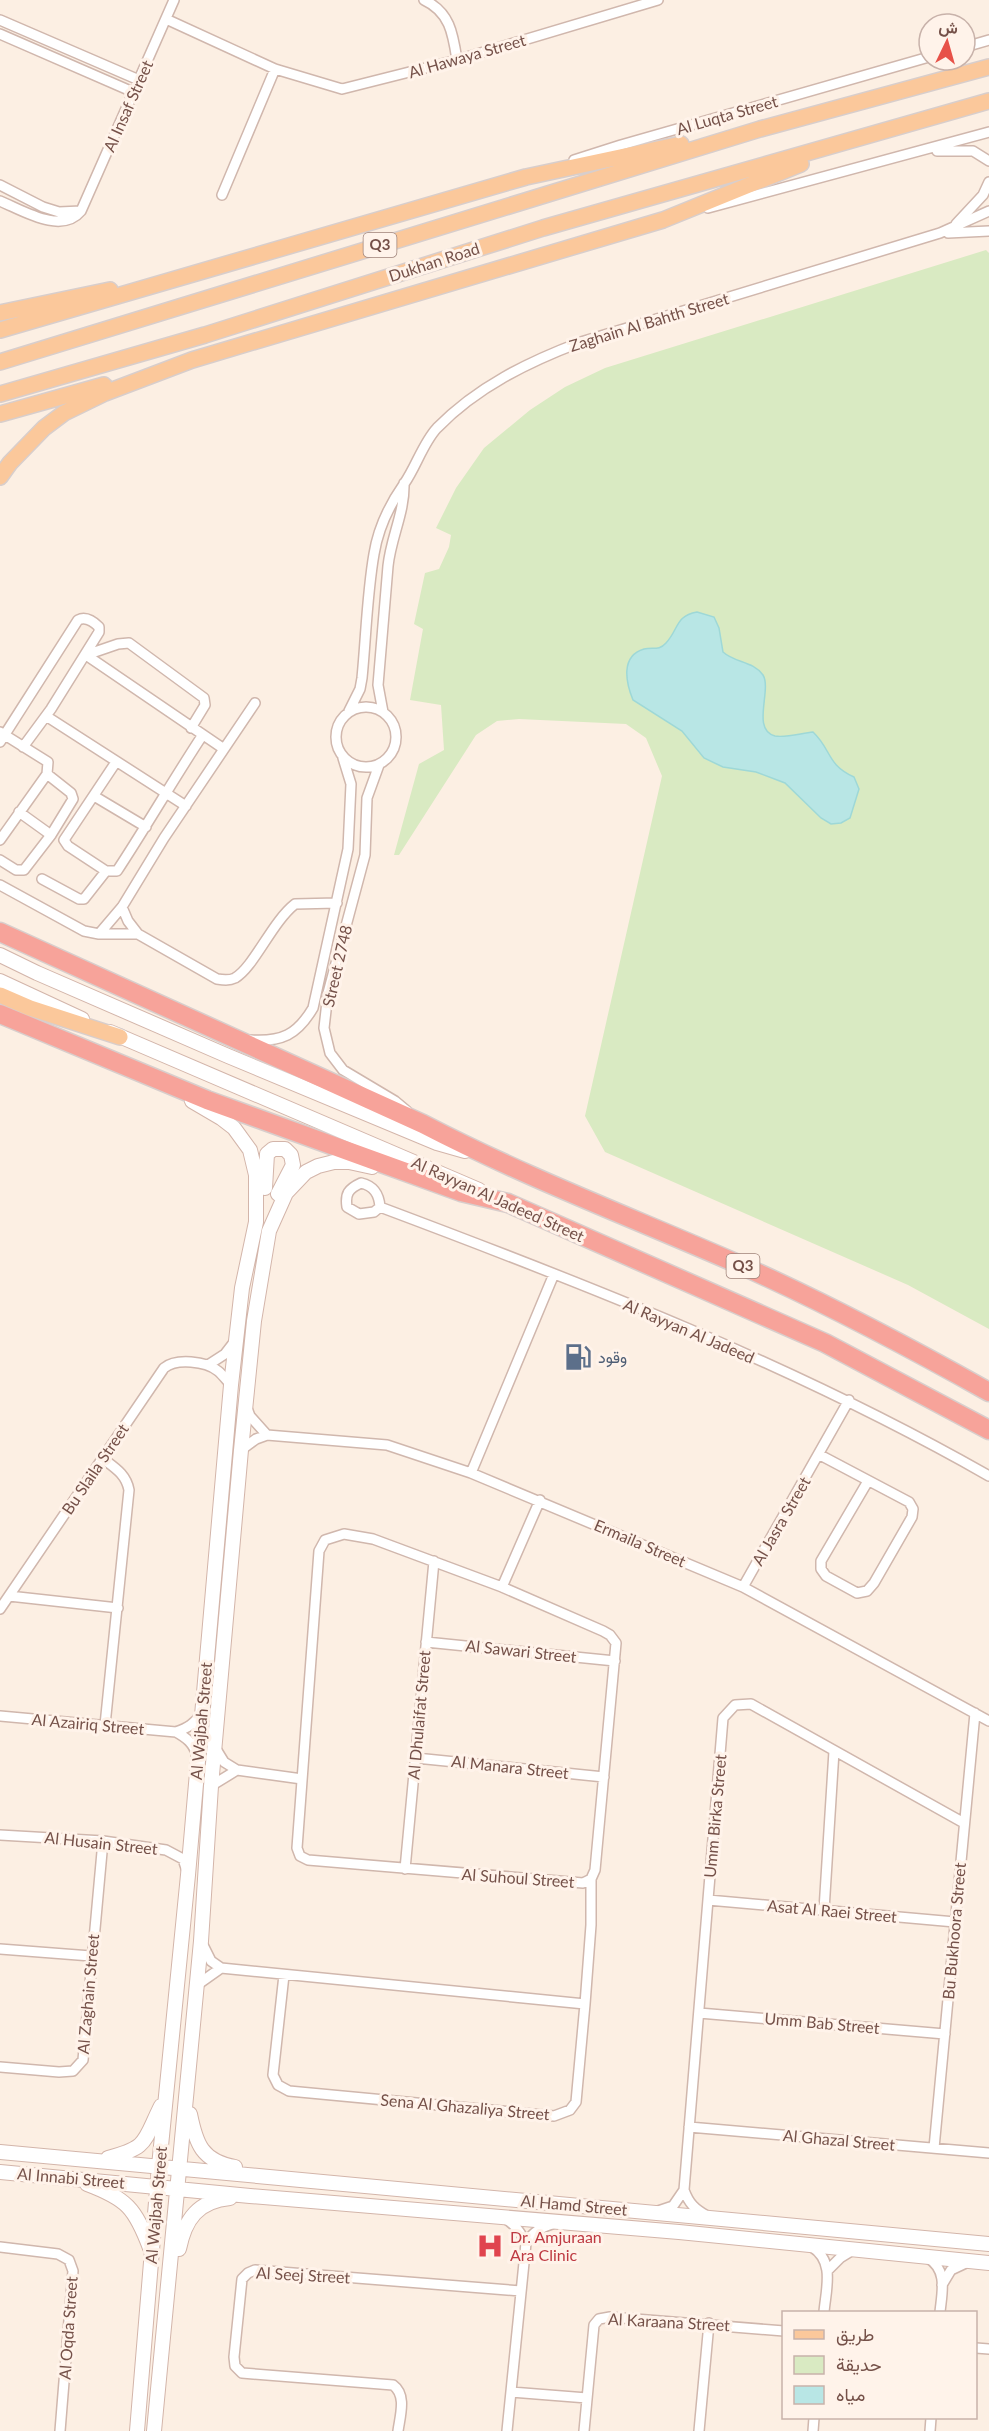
<svg xmlns="http://www.w3.org/2000/svg" width="989" height="2431" viewBox="0 0 989 2431" font-family="Lato,Vazirmatn,sans-serif">
<style>
.green{fill:#d9eac2}
.water{fill:#b8e6e5;stroke:#9ed8d7;stroke-width:1.5}
.lines{fill:none;stroke-linecap:round;stroke-linejoin:round}
.street-casing{stroke:#d0b7ad;stroke-width:12}
.secondary-casing{stroke:#d3b5aa;stroke-width:16}
.primary-casing{stroke:#d8cecc;stroke-width:18}
.highway-casing{stroke:#d8cecc;stroke-width:21}
.street{stroke:#fff;stroke-width:9}
.secondary{stroke:#fff;stroke-width:14}
.primary{stroke:#fbc89b;stroke-width:15}
.highway{stroke:#f7a39a;stroke-width:18}
.labels{text-anchor:middle;stroke-width:6;stroke-linejoin:round;paint-order:stroke}
.shield{fill:#fff3ea;stroke:#9e8279;stroke-width:1.5}
.shield-label{font-size:15px;font-weight:bold;fill:#755149}
.street-label{font-size:16px;fill:#755149;stroke:#fff3ea}
.service-label{font-size:16px;fill:#4e5e75;stroke:#fff3ea;text-anchor:start}
.health-label{font-size:16px;fill:#be3a42;stroke:#fff3ea;text-anchor:start}
</style>
<rect width="100%" height="100%" fill="#fcefe3"/>
<path class="green" d="M986,250L989,253V1329L908,1285L605,1152L585,1116L662,776L646,738L626,724L519,719L497,721L476,735L399,855H394L419,764L444,750L441,705L410,700L423,629L414,624L425,573L439,569L449,547L451,535L436,528L456,488L484,448L530,410L565,387L605,368Z"/>
<path class="water" d="M697,612L714,617L719,628L723,652C735,663 753,661 763,675C772,690 751,730 775,736C786,738 802,733 813,732C832,750 826,764 854,777L859,789L850,818L841,823L831,824L821,818L785,783L756,772L723,767L704,758L682,731L633,700C626,683 620,656 644,649C653,647 659,651 666,643C679,629 675,616 697,612Z"/>
<g class="lines">
<defs>
<path id="street" d="M424,0C450,12 453,34 457,60
M166,19L275,69L342,89L457,60L658,0
M0,20L139,80
M0,34L133,92
M965,47L989,40
M937,151H973L989,161
M574,160L621,145L929,57
M0,185L43,207L59,212L81,211
M222,195L275,69
M0,201C22,210 61,235 81,211L174,0
M708,208L989,132
M956,224L983,195L989,182
M948,233L989,231
M86,655L118,644L129,643L204,698L205,705L191,728
M86,655L224,749
M336 737a30 30 0 1 1 60 0a30 30 0 1 1-60 0Z
M349,711L360,689L362,678C366,637 367,594 374,554C378,529 390,504 404,484C416,467 423,443 437,428C477,387 528,362 581,342L940,233L989,211
M383,712L378,685L388,566C391,537 405,512 404,483
M46,716L186,806
M0,732L48,762L47,774L0,840
M0,742L78,620C86,616 93,621 99,627V632L51,709L23,747
M116,762L64,840L68,846L106,871H117C146,827 173,780 202,736
M379,765L367,798L365,855L328,993L324,1028L330,1053L343,1070L395,1101L407,1111
M94,796L146,827
M19,812L51,835L73,799L71,793L47,774
M0,860L16,870H24L51,835
M42,879L79,899H84L106,871
M0,885L84,931L99,934H138
M122,907L128,921L138,934L217,979C223,980 229,981 235,978C254,967 272,922 295,904L337,903
M99,934L122,907L164,838L255,703
M250,1040C282,1042 297,1035 313,1008L348,849L351,784L343,758
M361,1183C374,1186 379,1194 380,1207L374,1212L359,1214L347,1207C345,1194 348,1189 361,1183Z
M380,1207C588,1285 796,1366 989,1476
M208,1365L225,1354L235,1341
M247,1408L250,1416L267,1435
M241,1450L256,1439L267,1435L387,1445L471,1473L743,1587L989,1721
M820,1455L909,1502L913,1509L912,1517L874,1583L867,1591L857,1593L826,1576L821,1569V1561L868,1481
M102,1458C115,1468 126,1474 129,1490L105,1725
M471,1473L554,1274
M502,1587L540,1500
M743,1587L849,1400
M9,1596L118,1608
M0,1609L164,1368C176,1358 206,1361 218,1371C223,1375 227,1381 231,1385
M426,1642L615,1661
M0,1716L176,1732C187,1738 193,1743 197,1755
M176,1732C187,1728 195,1724 201,1713
M216,1749L224,1762L237,1770L302,1779
M416,1758L604,1777
M211,1786L237,1770
M0,1835L103,1841L166,1850L183,1859L187,1871
M405,1869L434,1561
M708,1900L955,1922
M824,1910L834,1751
M202,1943L211,1961L221,1968L585,2004L576,2102L570,2110L554,2116L289,2091L278,2085L273,2075L284,1975
M0,1949L91,1956
M197,1985L221,1968
M585,2004L591,1925V1879L595,1870L616,1643L610,1635L603,1631L502,1587L373,1539L344,1534L325,1540L319,1551L297,1848L300,1856L308,1860L583,1883L591,1879
M699,2013L945,2034
M0,2067L59,2072L73,2071L83,2060L103,1841
M689,2127L989,2153
M934,2148L975,1713
M684,2190C689,2204 695,2209 707,2216
M658,2211L673,2206L684,2190L723,1718L735,1705L751,1704L964,1823
M504,2218C515,2224 520,2232 526,2243
M0,2247L58,2254L69,2260L73,2271L60,2431
M812,2247C835,2261 826,2289 824,2312
M928,2258C948,2270 942,2292 940,2312
M828,2270L840,2258L853,2250
M942,2285L951,2270L968,2262
M976,2348L989,2349
M511,2392L587,2398
M398,2431C400,2416 407,2395 393,2385L242,2373L235,2366L234,2357L242,2279L248,2273L255,2270L521,2291
M507,2431L526,2243C533,2232 540,2228 552,2224
M584,2431L594,2325L599,2319L610,2317L784,2331
M699,2431L709,2323
M813,2431L814,2418
M930,2431L931,2418"/>
<path id="secondary" d="M0,955L37,973L228,1056L437,1143L465,1151
M0,981L82,1019
M110,1032L479,1190
M265,1188L267,1154L273,1149H285L291,1155L293,1165L278,1194
M190,2114C196,2144 202,2161 235,2167
M0,2152L989,2244
M108,2158C149,2147 143,2142 161,2106
M0,2172L250,2196L679,2232L989,2263
M87,2184C127,2199 135,2208 150,2248
M179,2249C185,2219 198,2201 230,2198
M137,2431L159,2166L188,1875L231,1385L242,1288L256,1222V1175L250,1150L234,1128L221,1118L192,1101
M154,2431L201,1941L211,1786L241,1450L254,1321L269,1231L286,1193L306,1172L318,1166L334,1162H349L372,1167"/>
<path id="primary" d="M0,313L110,290
M0,330L526,177L681,144
M0,362L760,129L989,67
M0,394L205,335L543,228L989,101
M0,414L104,385
M0,477L10,463L44,428L64,413L105,393L192,360L663,220L801,164
M0,995L30,1008L120,1037"/>
<path id="highway" d="M0,932L423,1124C525,1177 633,1218 738,1264C824,1302 907,1346 989,1392
M0,1014L207,1100L461,1192L508,1203L825,1343L989,1430"/>
</defs>
<use href="#street" class="street-casing"/>
<use href="#secondary" class="secondary-casing"/>
<use href="#primary" class="primary-casing"/>
<use href="#highway" class="highway-casing"/>
<use href="#street" class="street"/>
<use href="#secondary" class="secondary"/>
<use href="#primary" class="primary"/>
<use href="#highway" class="highway"/>
</g>
<defs>
<symbol id="fuel-bare" viewBox="-9 -9 18 18"><path d="M-5.5-6h7V0h2V4h1.3V-2.5L3-4.5l.8-.8L6-3V5H2.5V1h-1V6h-7ZM-4.2-4.7v3.2H.2V-4.7Z" fill="#5c6f8a" stroke="#fff3ea" stroke-width="2.5" paint-order="stroke"/></symbol>
<symbol id="hospital-bare" viewBox="-9 -9 18 18"><path d="M-5-5h3v3.5h4V-5h3V5h-3V1.5h-4V5h-3Z" fill="#e0444e" stroke="#fff3ea" stroke-width="2.5" paint-order="stroke"/></symbol>
</defs>
<g fill-rule="evenodd">
<use href="#fuel-bare" x="559" y="1338" width="38" height="38"/>
<use href="#hospital-bare" x="471" y="2227" width="38" height="38"/>
</g>
<g class="labels">
<g class="shield">
<rect x="363.5" y="233" width="33" height="24" rx="4.5"/>
<rect x="726.5" y="1254" width="33" height="24" rx="4.5"/>
</g>
<g class="shield-label">
<text x="380" y="250">Q3</text>
<text x="743" y="1271">Q3</text>
</g>
<g class="street-label">
<text transform="translate(467 56) rotate(-16)" y="6">Al Hawaya Street</text>
<text transform="translate(128 106) rotate(-66)" y="6">Al Insaf Street</text>
<text transform="translate(727 115) rotate(-16)" y="6">Al Luqta Street</text>
<text transform="translate(434 262) rotate(-18)" y="6">Dukhan Road</text>
<text transform="translate(649 322) rotate(-17)" y="6">Zaghain Al Bahth Street</text>
<text transform="translate(337 966) rotate(-77)" y="6">Street 2748</text>
<text transform="translate(498 1199) rotate(24)" y="6">Al Rayyan Al Jadeed Street</text>
<text transform="translate(689 1331) rotate(23)" y="6">Al Rayyan Al Jadeed</text>
<text transform="translate(95 1469) rotate(-56)" y="6">Bu Slaila Street</text>
<text transform="translate(781 1521) rotate(-60)" y="6">Al Jasra Street</text>
<text transform="translate(640 1543) rotate(23)" y="6">Ermaila Street</text>
<text transform="translate(521 1651) rotate(6)" y="6">Al Sawari Street</text>
<text transform="translate(419 1715) rotate(-85)" y="6">Al Dhulaifat Street</text>
<text transform="translate(201 1721) rotate(-85)" y="6">Al Wajbah Street</text>
<text transform="translate(88 1724) rotate(5)" y="6">Al Azairiq Street</text>
<text transform="translate(510 1767) rotate(6)" y="6">Al Manara Street</text>
<text transform="translate(715 1816) rotate(-85)" y="6">Umm Birka Street</text>
<text transform="translate(101 1843) rotate(6)" y="6">Al Husain Street</text>
<text transform="translate(518 1878) rotate(4)" y="6">Al Suhoul Street</text>
<text transform="translate(832 1911) rotate(5)" y="6">Asat Al Raei Street</text>
<text transform="translate(954 1931) rotate(-85)" y="6">Bu Bukhoora Street</text>
<text transform="translate(88 1994) rotate(-85)" y="6">Al Zaghain Street</text>
<text transform="translate(822 2023) rotate(5)" y="6">Umm Bab Street</text>
<text transform="translate(465 2107) rotate(5)" y="6">Sena Al Ghazaliya Street</text>
<text transform="translate(839 2140) rotate(5)" y="6">Al Ghazal Street</text>
<text transform="translate(71 2178) rotate(5)" y="6">Al Innabi Street</text>
<text transform="translate(156 2205) rotate(-85)" y="6">Al Wajbah Street</text>
<text transform="translate(574 2205) rotate(5)" y="6">Al Hamd Street</text>
<text transform="translate(303 2275) rotate(3)" y="6">Al Seej Street</text>
<text transform="translate(669 2322) rotate(3)" y="6">Al Karaana Street</text>
<text transform="translate(68 2328) rotate(-86)" y="6">Al Oqda Street</text>
</g>
<g class="service-label">
<text x="598" y="1363">وقود</text>
</g>
<g class="health-label">
<text x="510" y="2243">Dr. Amjuraan<tspan x="510" dy="18">Ara Clinic</tspan></text>
</g>
</g>
<rect x="782" y="2311" width="195" height="108" fill="#fff3ea" stroke="#c8b2aa" stroke-width="1.5"/>
<rect x="794" y="2330" width="30" height="9" fill="#fbc89b" stroke="#c8b2aa" stroke-width="1.5"/>
<text x="836" y="2341" font-size="18" fill="#755149">طريق</text>
<rect x="794" y="2356" width="30" height="18" fill="#d9eac2" stroke="#c8b2aa" stroke-width="1.5"/>
<text x="836" y="2371" font-size="18" fill="#755149">حديقة</text>
<rect x="794" y="2386" width="30" height="18" fill="#b8e6e5" stroke="#c8b2aa" stroke-width="1.5"/>
<text x="836" y="2401" font-size="18" fill="#755149">مياه</text>
<g transform="translate(947 42) rotate(5)"><circle r="28" fill="#fff3ea" stroke="#c8b2aa" stroke-width="1.5"/>
<path d="M0-4.5L10 22L0 15L-10 22Z" fill="#e75148"/>
<text y="-9" font-size="16" font-weight="bold" text-anchor="middle" fill="#755149">ش</text>
</g>
</svg>
